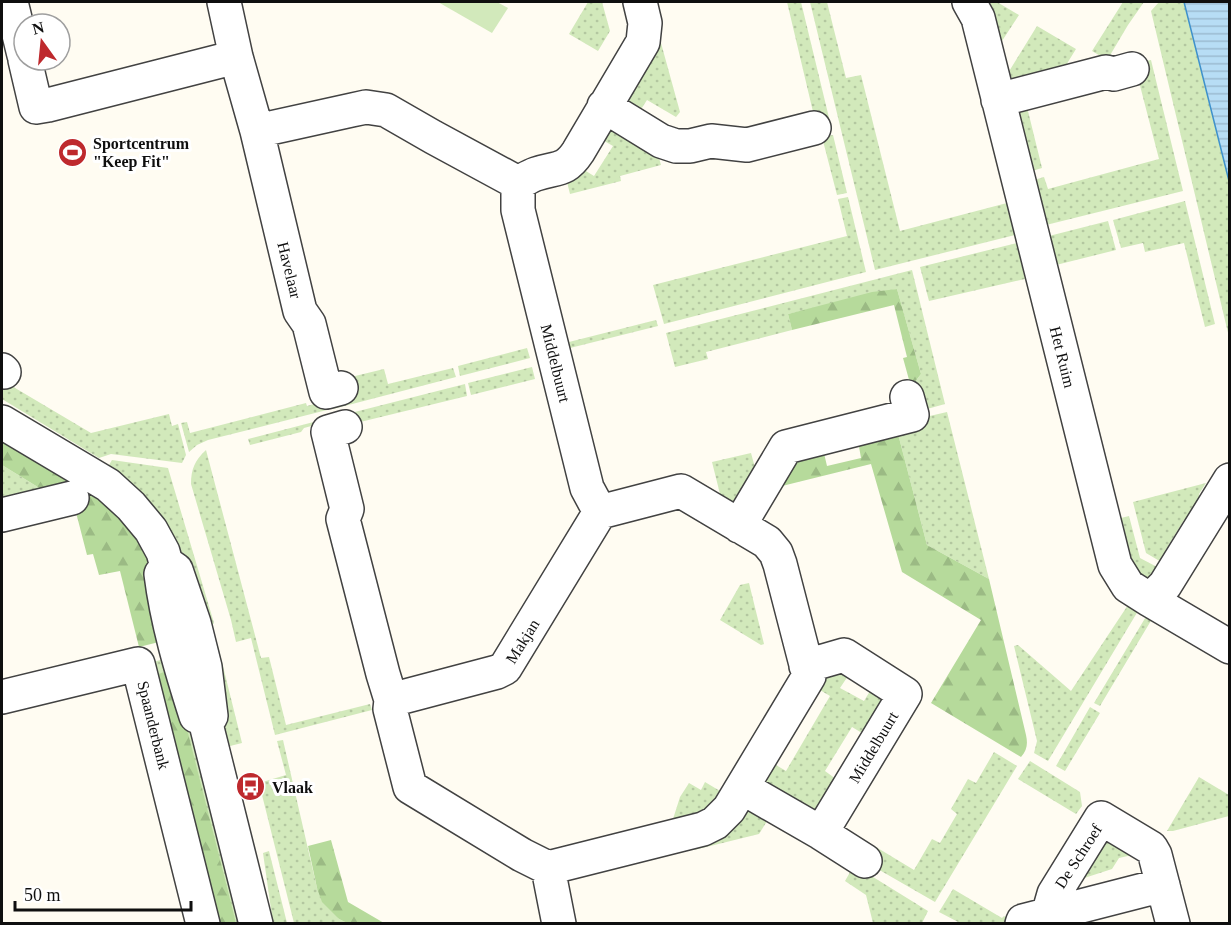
<svg xmlns="http://www.w3.org/2000/svg" width="1231" height="925" viewBox="0 0 1231 925" font-family="Georgia,serif">
<style>
.grass{fill:url(#grass-dots)}
.forest{fill:url(#forest-firs)}
.park{fill:#d2e9bb}
.water{fill:url(#water-rules);stroke:#3f91cb;stroke-width:1.5}
.lines{fill:none;stroke-linecap:round;stroke-linejoin:round}
.minor-casing{stroke:#424242;stroke-width:36}
.minor{stroke:#fff;stroke-width:33}
.labels{text-anchor:middle;stroke-width:6;stroke-linejoin:round;paint-order:stroke}
.poi-label{font-size:16px;font-weight:bold;fill:#0f0f0f;stroke:#fff;text-anchor:start}
.street-label{font-size:16px;fill:#0f0f0f;stroke:#fff}
</style>
<defs>
<pattern id="grass-dots" width="8" height="8" patternUnits="userSpaceOnUse" patternTransform="scale(1.5)"><rect width="8" height="8" fill="#d2e9bb"/><path d="M2 2h.1M6 6h.1" fill="none" stroke="#b3c7a0" stroke-width="1.8" stroke-linecap="round"/></pattern>
<pattern id="forest-firs" width="22" height="20" patternUnits="userSpaceOnUse" patternTransform="scale(1.5)"><rect width="22" height="20" fill="#b6da9b"/><path d="M5 1l3.5 6h-7zM16 11l3.5 6h-7z" fill="#9bba84"/></pattern>
<pattern id="water-rules" width="6" height="5" patternUnits="userSpaceOnUse" patternTransform="scale(1.5)"><rect width="6" height="5" fill="#b7ddf5"/><path d="M0 2.5h6" fill="none" stroke="#9cbcd1"/></pattern>
</defs>
<rect width="100%" height="100%" fill="#fffcf2"/>
<path class="grass" d="M588,2H602L610,31L598,51L569,34Z
M787,2H801L831,126L820,129L814,116Z
M810,2H827L846,78L861,75L900,231L1007,203L1015,235L875,270Z
M990,2H997L1019,15L1000,44Z
M1123,2H1144L1128,25L1109,57L1104,58L1092,51Z
M1159,2H1184L1229,181V337L1151,11Z
M1037,26L1076,49L1060,75L1011,87L1008,73Z
M656,42L661,43L680,112L676,117L647,100L638,114L628,106L626,90Z
M1151,60L1183,191L1046,225L1034,180L1044,177L1048,189L1159,159L1137,74L1136,63Z
M1017,107H1027L1042,168L1032,171Z
M611,128L657,151L661,165L620,176L621,181L570,194L566,178L581,168L594,176L613,146L599,138Z
M833,135L847,193L837,195L822,137Z
M848,197L866,272L664,324L653,285L847,236L838,199Z
M1185,201L1215,324L1205,327L1184,243L1145,252L1143,243L1121,248L1113,220Z
M1108,221L1116,250L1056,265L1049,236Z
M1017,243L1025,279L929,301L920,267Z
M912,270L945,404L920,411L911,387L921,374L897,289L788,314L792,330L706,352L708,359L675,367L666,333Z
M656,320L658,326L570,348L569,342Z
M527,348L530,358L460,376L458,366Z
M532,367L535,379L471,395L468,383Z
M453,368L456,377L333,409L331,400L351,377L384,369L388,384Z
M5,382L91,433L169,414L172,426L178,424L186,455L182,463L111,454L99,458L2,399V388Z
M465,384L467,396L352,424L335,417Z
M325,401L327,410L208,440L197,445L189,452L181,423L187,422L190,433L306,403L307,406Z
M947,412L989,579L927,545L897,430L921,418Z
M329,418L330,421L304,428L301,432L250,445L248,439Z
M206,450L261,658L269,657L286,725L370,704L372,710L275,735L251,638L236,642L231,620L191,484C191,469 195,460 206,450Z
M751,453L757,475L736,511L722,502L712,462Z
M112,460L168,468L214,623L208,630L106,470Z
M2,465L54,497L2,510Z
M1206,483L1199,494L1202,505L1195,518L1184,520L1165,551L1167,553L1168,566L1146,553L1133,502Z
M1129,516L1140,558L1159,568L1147,587L1135,581L1113,520Z
M749,583L764,644L761,645L720,620L740,585Z
M1128,605L1138,611L1048,761L1034,753L1037,741L1014,646L1018,645L1071,691Z
M1147,615L1152,619L1100,706L1094,703Z
M218,646L242,743L230,746L222,727L206,649Z
M171,657L180,688L242,923H236L156,675L153,662Z
M830,670L850,673L840,688L864,701L873,686L881,696L883,702L867,736L852,727L825,771L840,782L816,812L764,782L771,762L786,771L830,696L815,687Z
M1090,707L1100,713L1065,771L1056,766Z
M283,740L317,888L339,919L347,923H294L259,783L286,775L277,741Z
M994,752L1017,766L935,902L869,864L838,824L914,870L932,839L940,843L957,814L951,809L968,779L976,783Z
M1030,761L1080,792L1082,806L1076,814L1018,779Z
M1199,777L1229,795V816L1173,831H1167Z
M705,782L720,791C704,815 699,812 673,819L680,797L689,783L701,790Z
M751,809L767,817V821L759,834L694,850L701,841L744,811Z
M1111,837L1141,853L1119,858L1112,869L1072,882L1093,846Z
M269,851L287,923H273L263,853Z
M853,867L865,872L928,911L922,923H873L866,895L845,881Z
M953,889L1002,918L1004,916L1012,921L1011,923H960L939,912Z"/>
<path class="forest" d="M897,289L921,374L911,387L903,358L907,357L894,305L792,330L788,314L872,292Z
M897,430L927,545L989,579L1026,735C1028,744 1027,750 1021,757L931,703L981,620L902,572L871,464L778,487L789,462L823,449L827,466L861,458L858,441Z
M2,437L98,496L125,522L142,545L150,564L167,640L139,647L120,571L99,575L93,554L87,555L71,493L54,497L2,465Z
M164,672L169,674L188,733L236,923H212L156,675Z
M331,840L348,902L384,923H347L339,919L322,902L317,888L308,846Z"/>
<path class="park" d="M438,2H497L508,8L492,33Z"/>
<path class="water" d="M1184,2H1229V181Z"/>
<g class="lines">
<defs>
<path id="minor" d="M11,2L24,55
M224,2L236,57L257,131L300,311L309,324L326,392L341,388
M969,2L978,18L1115,565L1128,586L1150,600L1165,585L1230,480
M25,60L36,107L48,105L236,57
M998,100L1106,72L1114,74L1132,69
M604,106L661,141L676,146H690L711,141L747,145L814,128
M257,131L352,110L366,107L386,110L433,137L518,183
M518,183V210L587,488L600,512L681,491L767,542L776,553L780,564L809,676L729,809L715,823L703,829L548,868
M518,183C524,180 530,176 536,174C556,167 565,172 578,152L643,42L645,23L640,2
M2,370L4,372
M2,422L108,485L131,506L151,530L163,552L166,563L176,570L194,623L205,667L211,716L206,724L256,924
M345,427L328,432L347,509L343,519L383,674L391,700L390,709L410,787L522,855L548,868
M2,515L72,498
M739,526L786,447L912,415L907,397
M161,574C167,622 181,669 196,716
M1150,600L1230,647
M2,697L138,664L203,924
M391,700L497,672L505,668L600,512
M743,788L821,833L905,694L844,655L806,666
M821,833L865,861
M548,868L559,924
M1048,915L1054,894L1101,818L1151,848L1155,855L1173,924
M1022,924L1023,921L1163,885"/>
</defs>
<use href="#minor" class="minor-casing"/>
<use href="#minor" class="minor"/>
</g>
<defs>
<symbol id="stadium-disc" viewBox="-11 -11 22 22"><circle r="9.5" fill="#be292d" stroke="#fff"/><path d="M0-5a6.5 5 0 1 0 0 10a6.5 5 0 1 0 0-10ZM-3.5-1.8h7v3.6h-7Z" fill="#fff"/></symbol>
<symbol id="bus-disc" viewBox="-11 -11 22 22"><circle r="9.5" fill="#be292d" stroke="#fff"/><path d="M-5-6H5V4H4V6H2V4H-2V6H-4V4H-5ZM-3.5-4V0h7V-4ZM-3.5 1.2v1.5H-2V1.2ZM2 1.2v1.5H3.5V1.2Z" fill="#fff"/></symbol>
</defs>
<g fill-rule="evenodd">
<use href="#stadium-disc" x="56" y="136" width="33" height="33"/>
<use href="#bus-disc" x="234" y="770" width="33" height="33"/>
</g>
<g class="labels">
<g class="poi-label">
<text x="93" y="149">Sportcentrum<tspan x="93" dy="18">"Keep Fit"</tspan></text>
<text x="272" y="793">Vlaak</text>
</g>
<g class="street-label">
<text transform="translate(290 270) rotate(76)" y="6">Havelaar</text>
<text transform="translate(1063 357) rotate(76)" y="6">Het Ruim</text>
<text transform="translate(556 363) rotate(76)" y="6">Middelbuurt</text>
<text transform="translate(522 641) rotate(-58)" y="6">Makjan</text>
<text transform="translate(154 725) rotate(76)" y="6">Spaanderbank</text>
<text transform="translate(873 747) rotate(-59)" y="6">Middelbuurt</text>
<text transform="translate(1078 856) rotate(-57)" y="6">De Schroef</text>
</g>
</g>
<rect width="1231" height="925" fill="none" stroke="#0f0f0f" stroke-width="6"/>
<g transform="translate(42 42) rotate(345)"><circle r="28" fill="#ffffff" stroke="#9f9f9f" stroke-width="1.5"/>
<path d="M0-4.5L10 22L0 15L-10 22Z" fill="#be292d"/>
<text y="-9" font-size="16" font-weight="bold" text-anchor="middle" fill="#0f0f0f">N</text>
</g>
<path d="M15 901v9h176v-9" fill="none" stroke="#0f0f0f" stroke-width="3"/>
<text x="24" y="901" font-size="18" fill="#0f0f0f" stroke="#ffffff" stroke-width="4.5" paint-order="stroke">50 m</text>
</svg>
